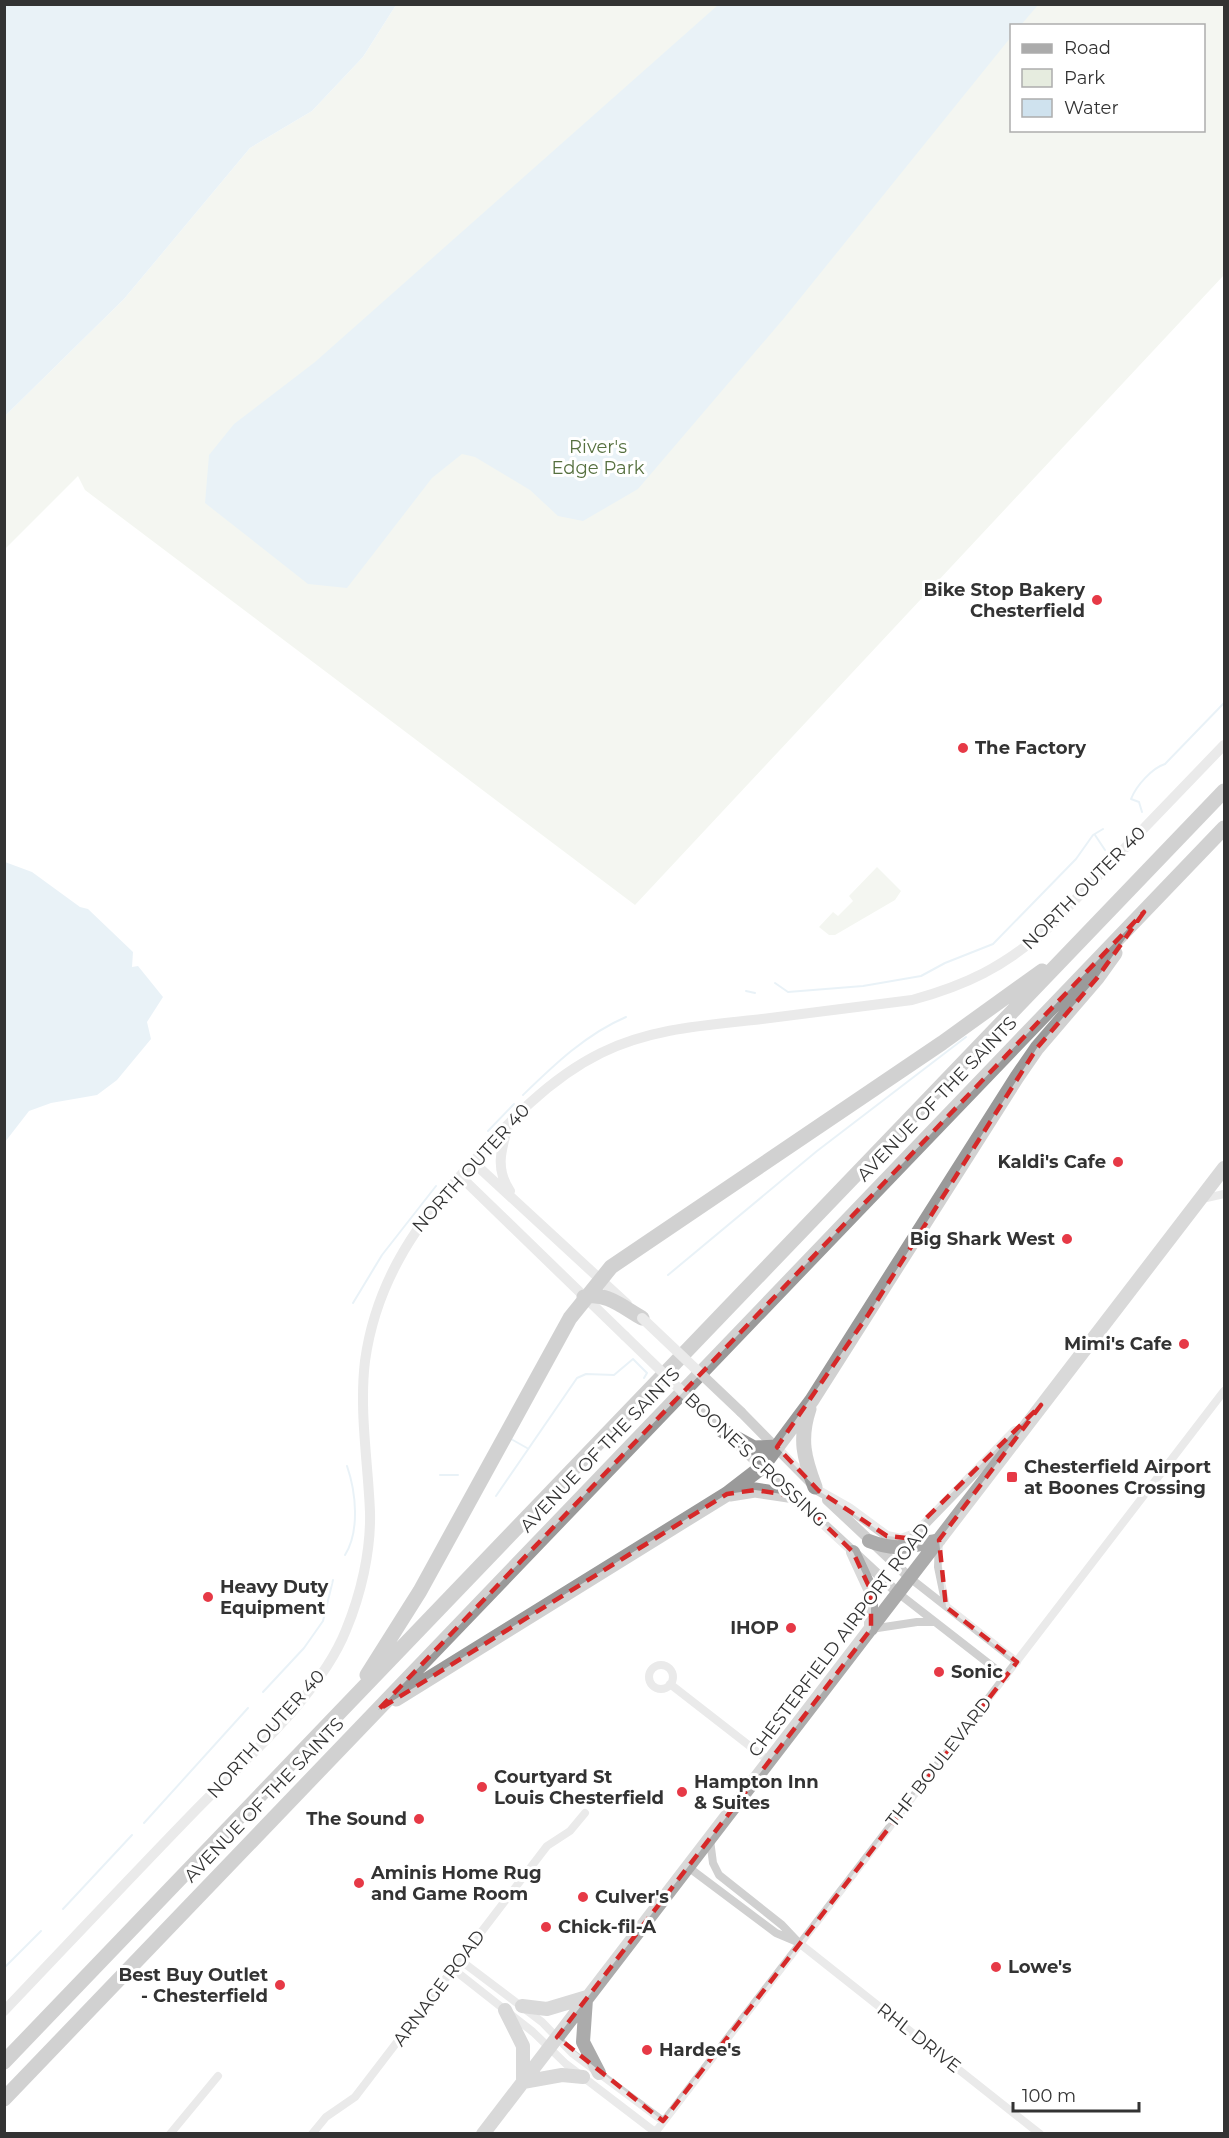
<svg xmlns="http://www.w3.org/2000/svg" width="1229" height="2138" viewBox="0 0 1229 2138" font-family="Montserrat,sans-serif">
<style>
.green{fill:#e6ecdf;fill-rule:evenodd}
.water{fill:#cfe2ee}
.lines{fill:none;stroke-linecap:round;stroke-linejoin:round}
.stream{stroke:#cfe2ee;stroke-width:2}
.minor{stroke:#d0d0d0;stroke-width:8}
.tertiary{stroke:#d0d0d0;stroke-width:10}
.primary{stroke:#ababab;stroke-width:14}
.motorway{stroke:#9a9a9a;stroke-width:15}
.tertiary-bridge{stroke:#d0d0d0;stroke-width:10}
.marked{fill:none;stroke:#d62828;stroke-width:4.5;stroke-dasharray:12 8;stroke-linejoin:round}
.poi-dot{fill:#e63946;stroke:#fff;stroke-width:2}
.labels{text-anchor:middle;stroke-width:6;stroke-linejoin:round;paint-order:stroke}
.park-label{font-size:18px;fill:#56703f;stroke:#fff}
.poi-label{font-size:18px;font-weight:bold;fill:#333;stroke:#fff;text-anchor:start}
.street-label{font-size:18px;fill:#333;stroke:#fff}
</style>
<rect width="100%" height="100%" fill="#fff"/>
<path class="green" d="M396,5H1224V275L635,905L85,490L78,476L5,549V416L124,299L250,148L312,111L363,57ZM1012,26H1204V130H1012Z
M877,867L901,891L895,900L835,935H829L819,927L833,912L838,916L853,901L849,896Z"/>
<path class="water" d="M5,4L396,5L363,57L312,111L250,148L124,299L5,416Z
M718,5H1038L1021,25L1012,26L1011,37L785,317L638,489L583,521L558,516L530,490L475,457L462,454L432,478L347,588L308,584L205,503L209,455L234,424L315,362Z
M5,862L32,872L80,907L88,909L133,952L132,967L138,966L163,997L147,1022L151,1039L117,1080L97,1095L51,1103L29,1111L5,1142Z"/>
<g class="lines">
<path class="stream" d="M1142,812L1139,802L1131,799C1136,786 1152,768 1165,764L1224,703
M1095,835L1105,850
M775,983L788,992L863,986L921,976L945,963L993,944L1076,859L1093,835L1103,829
M746,991L755,993
M523,1095C554,1065 586,1034 626,1017
M488,1131L514,1104
M668,1275L817,1151L966,1037
M353,1303L382,1255L436,1186
M511,1439L527,1448
M440,1475H458
M496,1496L577,1378L586,1374L614,1375L633,1359L647,1373L644,1378
M345,1555C360,1531 356,1492 347,1466
M263,1692L304,1648L323,1621L333,1580
M144,1823L248,1708
M63,1909L132,1835
M4,1968L41,1931"/>
<path class="minor" d="M1202,1199L1224,1194
M939,1542L938,1567L946,1606
M910,1578L1017,1662
M898,1593L1006,1677
M871,1629L917,1622H933
M649 1677a12 12 0 1 1 24 0a12 12 0 1 1-24 0Z
M670,1684L769,1761
M710,1840L713,1863L719,1875L782,1925L799,1943L1040,2134
M688,1867L776,1933L795,1941
M460,1960L542,2022L572,2053L663,2121
M453,1969L533,2032L566,2064L655,2132
M170,2134L218,2076
M312,2134L326,2117L355,2097L547,1846L570,1831L585,1813
M654,2134L1224,1391"/>
<path class="tertiary" d="M508,1126C501,1150 495,1169 510,1191
M473,1162L627,1304
M460,1176L625,1336
M741,1412L812,1484
M736,1443L898,1593
M819,1491L849,1508L887,1536L901,1539L915,1534L1015,1431
M827,1500L910,1578
M4,2011C67,1945 129,1879 192,1814C242,1762 320,1696 346,1630C361,1594 371,1551 370,1512C368,1462 359,1411 365,1361C375,1288 411,1230 460,1176C502,1130 544,1081 601,1053C651,1028 708,1025 762,1019C812,1013 862,1006 912,1000C967,985 1003,967 1046,930L1224,745"/>
<path class="primary" d="M869,1541C897,1552 910,1546 939,1540
M853,1552L871,1591V1629
M586,1999L583,2042L599,2073
M522,2006L547,2009L587,1997
M505,2010L523,2046V2082
M523,2082L562,2075L583,2077
M483,2134L1224,1168"/>
<path class="motorway" d="M584,1297C605,1291 624,1308 642,1318
M809,1409C799,1439 804,1458 815,1487
M723,1431L754,1448L777,1447
M730,1494L755,1490L795,1496
M367,1675L420,1591L570,1318L611,1267L942,1043L1042,971
M396,1699L727,1494L762,1467L812,1400L1017,1077L1037,1048L1097,978L1115,953
M4,2062L1224,791
M4,2099L1224,828"/>
<path class="tertiary-bridge" d="M642,1318L741,1412
M625,1336L723,1431"/>
</g>
<path d="M0 0H1229V2138H0ZM1144,912L1097,978L1037,1048L868,1315L777,1447L819,1491L887,1536L906,1538L1041,1405L939,1540L946,1607L1017,1662L663,2121L557,2037L871,1629V1591L853,1552L795,1496L755,1490L727,1494L378,1710Z" fill="#fff" fill-opacity=".55" fill-rule="evenodd"/>
<path class="marked" d="M1144,912L1097,978L1037,1048L868,1315L777,1447L819,1491L887,1536L906,1538L1041,1405L939,1540L946,1607L1017,1662L663,2121L557,2037L871,1629V1591L853,1552L795,1496L755,1490L727,1494L378,1710Z"/>
<g class="poi-dot">
<circle cx="1097" cy="600" r="6"/>
<circle cx="963" cy="748" r="6"/>
<circle cx="1118" cy="1162" r="6"/>
<circle cx="1067" cy="1239" r="6"/>
<circle cx="1184" cy="1344" r="6"/>
<rect x="1006" y="1471" width="12" height="12" rx="3"/>
<circle cx="208" cy="1597" r="6"/>
<circle cx="791" cy="1628" r="6"/>
<circle cx="939" cy="1672" r="6"/>
<circle cx="482" cy="1787" r="6"/>
<circle cx="682" cy="1792" r="6"/>
<circle cx="419" cy="1819" r="6"/>
<circle cx="359" cy="1883" r="6"/>
<circle cx="583" cy="1897" r="6"/>
<circle cx="546" cy="1927" r="6"/>
<circle cx="996" cy="1967" r="6"/>
<circle cx="280" cy="1985" r="6"/>
<circle cx="647" cy="2050" r="6"/>
</g>
<g class="labels">
<g class="park-label">
<text x="598" y="453">River's<tspan x="598" dy="21">Edge Park</tspan></text>
</g>
<g class="poi-label">
<text x="1085" y="596" text-anchor="end">Bike Stop Bakery<tspan x="1085" dy="21">Chesterfield</tspan></text>
<text x="975" y="754">The Factory</text>
<text x="1106" y="1168" text-anchor="end">Kaldi's Cafe</text>
<text x="1055" y="1245" text-anchor="end">Big Shark West</text>
<text x="1172" y="1350" text-anchor="end">Mimi's Cafe</text>
<text x="1024" y="1473">Chesterfield Airport<tspan x="1024" dy="21">at Boones Crossing</tspan></text>
<text x="220" y="1593">Heavy Duty<tspan x="220" dy="21">Equipment</tspan></text>
<text x="779" y="1634" text-anchor="end">IHOP</text>
<text x="951" y="1678">Sonic</text>
<text x="494" y="1783">Courtyard St<tspan x="494" dy="21">Louis Chesterfield</tspan></text>
<text x="694" y="1788">Hampton Inn<tspan x="694" dy="21">&amp; Suites</tspan></text>
<text x="407" y="1825" text-anchor="end">The Sound</text>
<text x="371" y="1879">Aminis Home Rug<tspan x="371" dy="21">and Game Room</tspan></text>
<text x="595" y="1903">Culver's</text>
<text x="558" y="1933">Chick-fil-A</text>
<text x="1008" y="1973">Lowe's</text>
<text x="268" y="1981" text-anchor="end">Best Buy Outlet<tspan x="268" dy="21">- Chesterfield</tspan></text>
<text x="659" y="2056">Hardee's</text>
</g>
<g class="street-label">
<text transform="translate(1084 888) rotate(-45)" y="6">NORTH OUTER 40</text>
<text transform="translate(937 1099) rotate(-46)" y="6">AVENUE OF THE SAINTS</text>
<text transform="translate(471 1168) rotate(-48)" y="6">NORTH OUTER 40</text>
<text transform="translate(600 1450) rotate(-46)" y="6">AVENUE OF THE SAINTS</text>
<text transform="translate(756 1460) rotate(43)" y="6">BOONE'S CROSSING</text>
<text transform="translate(839 1640) rotate(-53)" y="6">CHESTERFIELD AIRPORT ROAD</text>
<text transform="translate(266 1734) rotate(-48)" y="6">NORTH OUTER 40</text>
<text transform="translate(939 1762) rotate(-52)" y="6">THF BOULEVARD</text>
<text transform="translate(264 1800) rotate(-46)" y="6">AVENUE OF THE SAINTS</text>
<text transform="translate(439 1988) rotate(-53)" y="6">ARNAGE ROAD</text>
<text transform="translate(919 2038) rotate(38)" y="6">RHL DRIVE</text>
</g>
</g>
<rect width="1229" height="2138" fill="none" stroke="#333333" stroke-width="12"/>
<rect x="1010" y="24" width="195" height="108" fill="#ffffff" stroke="#adadad" stroke-width="1.5"/>
<rect x="1022" y="44" width="30" height="9" fill="#ababab" stroke="#adadad" stroke-width="1.5"/>
<text x="1064" y="54" font-size="18" fill="#333333">Road</text>
<rect x="1022" y="69" width="30" height="18" fill="#e6ecdf" stroke="#adadad" stroke-width="1.5"/>
<text x="1064" y="84" font-size="18" fill="#333333">Park</text>
<rect x="1022" y="99" width="30" height="18" fill="#cfe2ee" stroke="#adadad" stroke-width="1.5"/>
<text x="1064" y="114" font-size="18" fill="#333333">Water</text>
<path d="M1013 2102v9h126v-9" fill="none" stroke="#333333" stroke-width="3"/>
<text x="1022" y="2102" font-size="18" fill="#333333" stroke="#ffffff" stroke-width="4.5" paint-order="stroke">100 m</text>
</svg>
